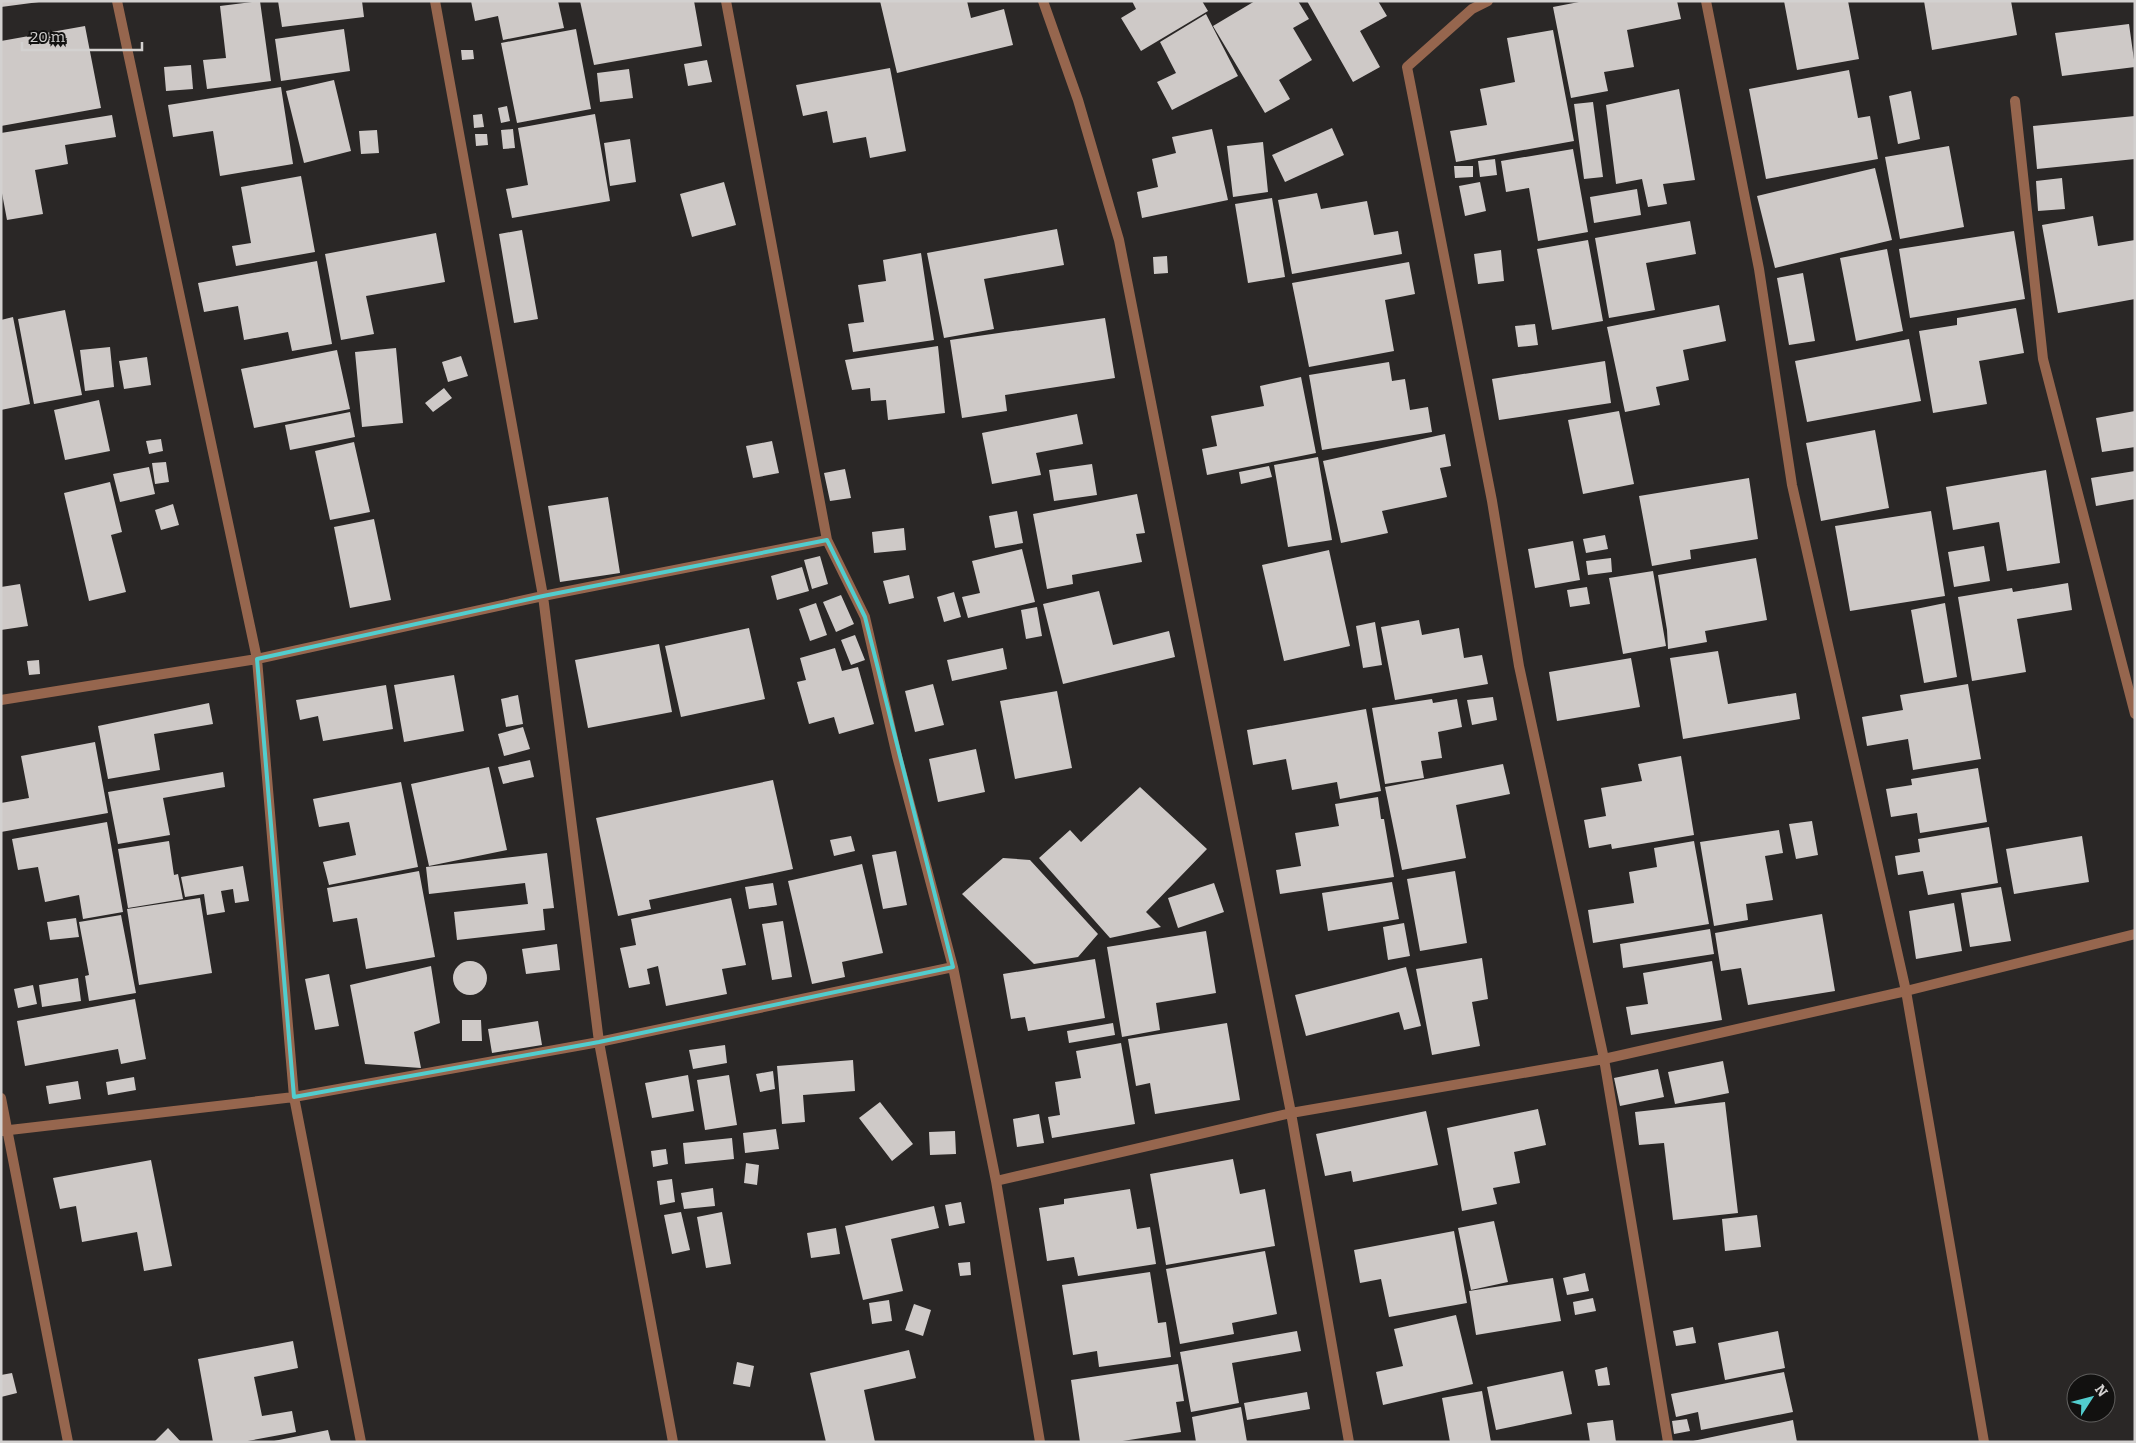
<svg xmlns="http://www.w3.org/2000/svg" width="2136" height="1443" viewBox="0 0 2136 1443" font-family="Bitter,serif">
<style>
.building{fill:#cec9c7}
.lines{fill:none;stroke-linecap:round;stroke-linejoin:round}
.street{stroke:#96664e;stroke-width:10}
.marked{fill:none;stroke:#52cdce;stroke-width:4;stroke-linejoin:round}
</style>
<rect width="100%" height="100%" fill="#2a2726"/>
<path class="building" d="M1,1H39V2L1,7Z
M260,1L271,81L207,89L203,60L226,58L220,6Z
M278,1H362L364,17L282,27Z
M471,1H558L564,28L503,40L498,16L475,21Z
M580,1H694L702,46L594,65Z
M880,1H967L971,18L1004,9L1013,45L897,73Z
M1132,1H1202L1208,11L1141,51L1121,18L1136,9Z
M1255,1H1298L1309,19L1293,28L1312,60L1279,80L1290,99L1265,113L1213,26Z
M1307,1H1378L1387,16L1360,31L1380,67L1353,82Z
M1584,1H1677L1681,19L1627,30L1634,67L1604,72L1608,91L1571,98L1553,7Z
M1784,1H1848L1859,59L1797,70Z
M1924,1H2011L2017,35L1932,50Z
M1206,14L1238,76L1172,110L1157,82L1176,73L1160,42Z
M2129,24L2135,67L2062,76L2055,33Z
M85,26L101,108L1,126V41Z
M344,29L350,71L281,81L275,39Z
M576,29L591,109L517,123L501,43Z
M1553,30L1574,141L1456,162L1450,131L1487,125L1480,89L1515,82L1507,38Z
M461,50H473L474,59L462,60Z
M707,60L712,82L688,86L684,64Z
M191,65L193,89L166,91L164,67Z
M890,68L906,151L870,158L866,137L833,143L827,111L803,116L796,85Z
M629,69L633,98L600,102L597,73Z
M1849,70L1858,118L1870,116L1878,159L1766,179L1749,89Z
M334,80L351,151L304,163L286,91Z
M281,87L293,164L220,176L213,131L173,137L168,105Z
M1679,89L1695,180L1663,184L1667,204L1648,207L1642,179L1616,184L1606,105Z
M1911,91L1920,139L1898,144L1889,96Z
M1593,102L1603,177L1584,179L1574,104Z
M507,106L510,121L501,123L498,108Z
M482,114L484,127L474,128L473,115Z
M595,114L610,201L512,218L506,189L528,185L518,128Z
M112,115L116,137L65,145L68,164L35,170L43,214L7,220L1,188V133Z
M2135,116V159L2037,169L2033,126Z
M1332,128L1344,155L1285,182L1272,155Z
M513,129L515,148L503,149L501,130Z
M1212,129L1228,200L1142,218L1137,192L1158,187L1152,159L1176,153L1172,137Z
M377,130L379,153L361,154L359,131Z
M475,134H487L488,145L476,146Z
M630,139L636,182L610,186L604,143Z
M1263,142L1268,192L1233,197L1227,146Z
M1949,146L1964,227L1900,239L1885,157Z
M1573,149L1588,232L1538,241L1529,188L1506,192L1501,161Z
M1495,159L1497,175L1480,177L1478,161Z
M1454,166H1473V177L1455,178Z
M1875,168L1892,240L1775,268L1757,196Z
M301,176L315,252L236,266L232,246L251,243L241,187Z
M2062,178L2065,209L2038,211L2036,181Z
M724,182L736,225L692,237L680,194Z
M1480,182L1486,211L1465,216L1459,186Z
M1637,189L1641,215L1594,223L1590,197Z
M1317,193L1321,209L1367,201L1374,235L1398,231L1402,254L1292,274L1278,200Z
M1272,198L1285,277L1248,283L1235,204Z
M2093,216L2098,246L2135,240V299L2058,313L2042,225Z
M1690,221L1696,254L1646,263L1655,310L1609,318L1595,238Z
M1057,229L1064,265L984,279L994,329L944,338L927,253Z
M522,230L538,319L514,323L499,234Z
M2014,231L2025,299L1910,318L1899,249Z
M436,233L445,282L366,296L374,334L341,340L325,254Z
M1588,240L1603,321L1552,330L1537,249Z
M1887,249L1903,331L1856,341L1840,258Z
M1501,250L1504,281L1478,284L1474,254Z
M921,253L934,340L853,352L848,324L864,322L858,285L886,281L883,260Z
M1167,256L1168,273L1154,274L1153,257Z
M317,261L332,344L292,351L288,332L244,340L238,306L204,312L198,283Z
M1409,262L1415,294L1385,300L1394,351L1309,367L1292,283Z
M1803,273L1815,341L1789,345L1777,278Z
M1719,305L1726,341L1683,350L1689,380L1656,387L1660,405L1625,412L1607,327Z
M2016,308L2024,353L1979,361L1987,404L1933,413L1919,331L1957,325V318Z
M65,310L82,395L34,404L18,319Z
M13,317L30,404L1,410V320Z
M1105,318L1115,378L1005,395L1007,411L962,418L950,340Z
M1535,324L1538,345L1518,347L1515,326Z
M1909,339L1921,401L1807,422L1795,361Z
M938,346L945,413L888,420L886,400L871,401L870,388L852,390L845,360Z
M110,347L114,387L85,391L80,350Z
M396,348L403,423L362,427L355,352Z
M337,350L350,409L254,428L241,369Z
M461,356L468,376L448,382L442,362Z
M147,357L151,385L124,389L119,361Z
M1605,361L1611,403L1499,420L1492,379Z
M1389,362L1392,381L1405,379L1410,410L1428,407L1432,432L1322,450L1309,375Z
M1301,377L1316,453L1207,475L1202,449L1217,446L1211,416L1264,406L1260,386Z
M444,388L452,398L433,412L425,403Z
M99,400L110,451L65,460L54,410Z
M1619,411L1634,484L1583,494L1568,420Z
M2135,411V447L2102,452L2096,418Z
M350,412L355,437L290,450L285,425Z
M1077,414L1083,444L1036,453L1041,475L992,484L982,433Z
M1875,430L1889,508L1821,521L1806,443Z
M1445,434L1451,466L1440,468L1447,497L1382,511L1388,533L1341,543L1323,461Z
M161,439L163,451L149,454L146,441Z
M772,441L779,473L753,478L746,446Z
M354,442L370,512L330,520L315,451Z
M1318,457L1332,540L1288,547L1274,465Z
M166,462L169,482L155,484L152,463Z
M1092,464L1097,495L1054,501L1049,470Z
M1269,466L1272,477L1241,484L1239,472Z
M149,467L155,494L120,502L113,474Z
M845,469L851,498L830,501L824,473Z
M2046,470L2060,563L2007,571L1999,522L1953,530L1946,487Z
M2135,471V499L2096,506L2091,478Z
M1749,478L1758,539L1690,550L1691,559L1652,566L1639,496Z
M110,482L122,532L111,535L126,592L89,601L64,493Z
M1137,494L1145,533L1136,534L1142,562L1072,575L1073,584L1047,589L1033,514Z
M608,497L620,573L560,582L548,506Z
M173,504L179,525L161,530L155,510Z
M1017,511L1023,543L995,548L989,516Z
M1931,511L1945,596L1850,611L1835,526Z
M374,519L391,600L350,608L334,527Z
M904,528L906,550L874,553L872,532Z
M1605,535L1608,549L1586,553L1583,539Z
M1573,541L1580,580L1535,588L1528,549Z
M1984,546L1990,581L1954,587L1948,552Z
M1022,549L1035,602L968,618L962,597L980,593L972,561Z
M1329,550L1350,646L1284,661L1262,565Z
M820,556L828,584L812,589L804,560Z
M1611,558L1612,572L1588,575L1586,561Z
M1756,558L1767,620L1705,631L1707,642L1668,649L1667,630L1658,575Z
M802,567L809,591L777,600L771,576Z
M1653,571L1666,646L1623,654L1609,578Z
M909,575L914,598L889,604L883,581Z
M2068,583L2072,610L2017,619L2026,672L1972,681L1958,597L2012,588L2013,592Z
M20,584L28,626L1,630V587Z
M1587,587L1590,604L1570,607L1567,590Z
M1099,591L1113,645L1169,631L1175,657L1063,684L1043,604Z
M954,592L961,617L944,622L937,597Z
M841,595L854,624L836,632L823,602Z
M816,603L827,635L810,641L799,609Z
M1945,603L1957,677L1924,683L1911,610Z
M1037,607L1042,636L1026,639L1021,610Z
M1419,620L1422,635L1459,628L1464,658L1482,655L1488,684L1395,700L1381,627Z
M1375,622L1382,665L1363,668L1356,626Z
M749,628L765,699L681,717L665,646Z
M855,635L865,660L851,665L841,640Z
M659,644L672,712L588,728L575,660Z
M835,648L842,671L858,667L874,724L839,734L834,717L809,724L797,682L806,680L800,658Z
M1003,648L1007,669L952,681L947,660Z
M1718,651L1728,704L1796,693L1800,719L1683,739L1670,658Z
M1631,658L1640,707L1557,721L1549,672Z
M39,660L40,674L29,675L27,661Z
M454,675L464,731L404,742L394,685Z
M933,684L944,725L915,732L905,691Z
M1968,684L1981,759L1913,770L1908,739L1867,746L1862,717L1903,710L1900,695Z
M386,685L393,729L323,741L318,716L300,720L296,700Z
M1057,691L1072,768L1015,779L1000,701Z
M518,695L523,724L506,727L501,699Z
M1493,697L1497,720L1472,725L1467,700Z
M1432,699L1433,703L1457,699L1462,727L1438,732L1442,758L1421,761L1424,778L1385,784L1372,708Z
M209,703L213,724L154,734L160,770L108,779L98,726Z
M1366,709L1381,791L1340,799L1337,782L1292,790L1286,759L1253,765L1247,730Z
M523,727L530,749L504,756L498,734Z
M95,742L108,813L1,832V803L29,798L21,756Z
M976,749L985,792L938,802L929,759Z
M1681,756L1694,835L1612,849L1611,844L1589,848L1584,820L1606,816L1601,788L1642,781L1638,764Z
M530,760L534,777L503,784L498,767Z
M1503,764L1510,794L1456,805L1466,858L1402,870L1385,787Z
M489,767L507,850L429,866L411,784Z
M1978,768L1987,822L1920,833L1917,813L1891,817L1886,789L1912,785L1911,779Z
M223,772L225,787L163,798L170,835L118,844L108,792Z
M773,780L793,869L649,900L651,909L618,916L596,818Z
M401,782L418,867L329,885L323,862L356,855L349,822L319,827L313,799Z
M1140,787L1207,849L1146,912L1161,927L1110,938L1039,858L1070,830L1081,842Z
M1378,797L1381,819H1384L1394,877L1280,894L1276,870L1301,866L1295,833L1339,826L1335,804Z
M1812,821L1818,855L1796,859L1789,824Z
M107,822L123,912L83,919L79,895L45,902L38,867L18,870L12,839Z
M1989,827L1998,883L1928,895L1923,871L1898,875L1895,856L1920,852L1918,839Z
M1779,830L1783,853L1765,856L1773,900L1746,904L1748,920L1714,926L1700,842Z
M851,836L855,851L834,856L830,840Z
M2082,836L2089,882L2014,894L2006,849Z
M169,841L174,875L178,874L183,899L128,908L118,849Z
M1694,841L1709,924L1593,943L1588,910L1634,903L1629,872L1657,867L1654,848Z
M896,851L907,905L883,909L872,855Z
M547,853L554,908L543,909L545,930L457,940L454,912L528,904L525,883L429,894L426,867Z
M1003,858L1030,860L1098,934L1078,957L1034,964L962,894Z
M862,864L883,953L842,962L845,977L812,984L788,881Z
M243,866L249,901L235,903L233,889L221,891L225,912L207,915L204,894L185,897L181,877Z
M419,871L435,957L366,969L357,918L333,922L327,888Z
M1455,871L1467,943L1420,951L1407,879Z
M1392,882L1399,919L1328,931L1322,893Z
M773,883L777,905L749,909L745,887Z
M1214,883L1224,912L1178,928L1168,898Z
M2001,887L2011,941L1970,947L1961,893Z
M200,898L212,973L139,985L127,909Z
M731,898L746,965L722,969L727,994L666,1006L658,966L647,969L650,984L629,988L620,948L636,945L631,919Z
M1954,903L1962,951L1916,959L1909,911Z
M1822,914L1835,991L1748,1005L1741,968L1721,971L1715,933Z
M121,915L136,993L89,1001L85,976L89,975L79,922Z
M76,918L79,937L50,940L47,922Z
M783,921L792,977L772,980L762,924Z
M1404,923L1410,956L1388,960L1383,927Z
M1710,929L1714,954L1623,968L1620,944Z
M1206,931L1216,993L1156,1003L1160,1030L1122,1037L1107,947Z
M557,944L560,970L526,974L522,949Z
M1482,958L1488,999L1472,1002L1480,1046L1432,1055L1416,969Z
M1095,959L1105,1018L1028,1031L1025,1017L1011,1019L1003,974Z
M1712,961L1722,1020L1631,1035L1626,1007L1648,1004L1643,973Z
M453 978a17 17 0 1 1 34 0a17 17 0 1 1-34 0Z
M431,966L440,1023L414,1032L421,1068L365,1064L350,985Z
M1406,967L1421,1026L1404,1030L1399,1012L1306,1036L1295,995Z
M329,974L339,1026L315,1030L305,979Z
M78,978L81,1001L42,1007L39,985Z
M33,985L37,1004L18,1008L14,989Z
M135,999L146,1059L121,1064L118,1049L25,1066L17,1021Z
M462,1020H481L482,1041H462Z
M538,1021L542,1045L492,1053L488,1029Z
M1113,1023L1115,1035L1069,1043L1067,1031Z
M1227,1023L1240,1100L1155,1114L1150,1083L1136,1086L1128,1039Z
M1121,1043L1135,1124L1052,1138L1048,1117L1060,1115L1055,1082L1081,1078L1076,1051Z
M725,1045L727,1063L693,1069L689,1050Z
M853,1060L855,1091L803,1095L805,1122L782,1124L777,1066Z
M1723,1061L1729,1093L1675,1104L1668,1072Z
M1658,1069L1664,1097L1620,1106L1614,1078Z
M773,1071L775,1089L760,1092L756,1074Z
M688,1075L694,1111L652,1118L645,1083Z
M729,1075L737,1125L705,1130L697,1080Z
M134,1077L136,1090L108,1095L106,1082Z
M78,1081L81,1099L49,1104L46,1086Z
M880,1102L913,1144L892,1161L859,1118Z
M1725,1102L1738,1213L1673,1220L1664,1143L1639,1145L1635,1112Z
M1538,1109L1546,1145L1514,1152L1520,1183L1493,1188L1497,1204L1462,1211L1447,1128Z
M1426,1111L1438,1165L1353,1182L1351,1171L1325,1176L1316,1134Z
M1039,1114L1044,1143L1017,1147L1013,1119Z
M776,1129L779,1149L745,1153L743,1133Z
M955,1131L956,1154L930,1155L929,1132Z
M732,1138L734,1159L685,1164L683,1143Z
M666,1149L668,1164L653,1167L651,1151Z
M1233,1159L1240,1194L1265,1189L1275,1246L1166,1265L1150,1174Z
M151,1160L172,1266L144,1271L137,1232L82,1242L76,1206L60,1209L53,1178Z
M746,1163L759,1165L757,1185L744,1183Z
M672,1179L675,1202L660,1205L657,1181Z
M713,1188L715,1206L684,1209L681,1193Z
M1130,1189L1137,1229L1150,1227L1156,1264L1078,1276L1074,1257L1047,1261L1039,1208L1064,1204V1199Z
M961,1202L965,1223L949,1226L945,1205Z
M934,1206L939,1228L891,1239L903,1291L863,1300L845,1226Z
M681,1212L690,1250L672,1254L664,1215Z
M722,1212L731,1264L706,1268L697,1217Z
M1757,1215L1761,1247L1725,1251L1722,1219Z
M1494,1221L1508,1282L1471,1290L1458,1228Z
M836,1228L840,1254L811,1258L807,1233Z
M1454,1231L1467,1303L1389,1317L1381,1279L1360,1283L1354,1250Z
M1265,1251L1277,1314L1232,1323L1234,1334L1180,1344L1166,1269Z
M970,1262L971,1275L960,1276L958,1263Z
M1150,1272L1158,1323L1166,1322L1171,1357L1099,1367L1097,1351L1073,1355L1062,1285Z
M1585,1273L1589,1291L1567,1295L1563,1278Z
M1553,1278L1561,1321L1476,1335L1469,1291Z
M1593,1298L1596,1311L1575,1315L1573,1302Z
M889,1300L892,1321L872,1324L869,1303Z
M914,1304L931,1310L923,1336L905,1330Z
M1456,1315L1473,1384L1383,1405L1376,1372L1403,1366L1394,1329Z
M1693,1327L1696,1343L1676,1346L1673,1331Z
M1297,1331L1301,1351L1232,1363L1239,1403L1191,1412L1180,1352Z
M1778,1331L1785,1368L1725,1380L1718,1343Z
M293,1341L298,1368L254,1377L262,1416L292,1411L296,1432L242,1442H213L198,1359Z
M909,1350L916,1378L864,1390L875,1442H826L810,1373Z
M737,1362L754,1366L750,1387L733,1384Z
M1178,1364L1184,1401L1176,1402L1181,1432L1116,1442H1080L1071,1380Z
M1607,1367L1610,1385L1598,1386L1595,1370Z
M1563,1371L1572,1414L1496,1430L1487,1387Z
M1784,1372L1793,1412L1701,1430L1698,1412L1676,1417L1671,1394Z
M12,1373L17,1393L1,1397V1375Z
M1482,1391L1491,1442H1450L1442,1398Z
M1307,1392L1310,1409L1247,1420L1244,1403Z
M1241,1407L1247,1442H1196L1192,1417Z
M1687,1419L1690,1431L1674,1434L1672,1421Z
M1613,1420L1616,1442H1590L1587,1423Z
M1793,1420L1797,1442H1693V1441Z
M168,1428L181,1442H154Z
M328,1430L331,1442H274V1441Z"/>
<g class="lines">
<path class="street" d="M117,1L257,659L294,1097L361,1442
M435,1L543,596L599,1042L673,1442
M726,1L827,540L865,617L897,756L953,967L996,1181L1040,1442
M1043,1L1078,100L1119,240L1291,1113L1349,1442
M1488,1L1472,9L1407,67L1492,501L1519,666L1604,1059L1668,1442
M1706,1L1759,269L1792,485L1906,991L1984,1442
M2015,101L2043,359L2135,714
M1,700L257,659L543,596L827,540
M1,1098L68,1442
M1,1131L294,1097L599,1042L953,967
M996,1181L1291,1113L1604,1059L1906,991L2135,934"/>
</g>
<path class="marked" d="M827,540L865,617L953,967L599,1042L294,1097L257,659L543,596Z"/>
<rect width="2136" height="1443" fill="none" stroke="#d3d1d0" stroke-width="5"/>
<g transform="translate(2091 1398) rotate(54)"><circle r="24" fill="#121110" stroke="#5f5e5d"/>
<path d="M0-4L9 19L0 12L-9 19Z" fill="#52cdce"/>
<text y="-8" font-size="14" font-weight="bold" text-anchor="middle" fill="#d3d1d0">N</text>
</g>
<path d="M22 42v8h120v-8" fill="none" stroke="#d3d1d0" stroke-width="2.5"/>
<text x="30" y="42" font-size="15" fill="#d3d1d0" stroke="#121110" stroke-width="4" paint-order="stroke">20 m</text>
</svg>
